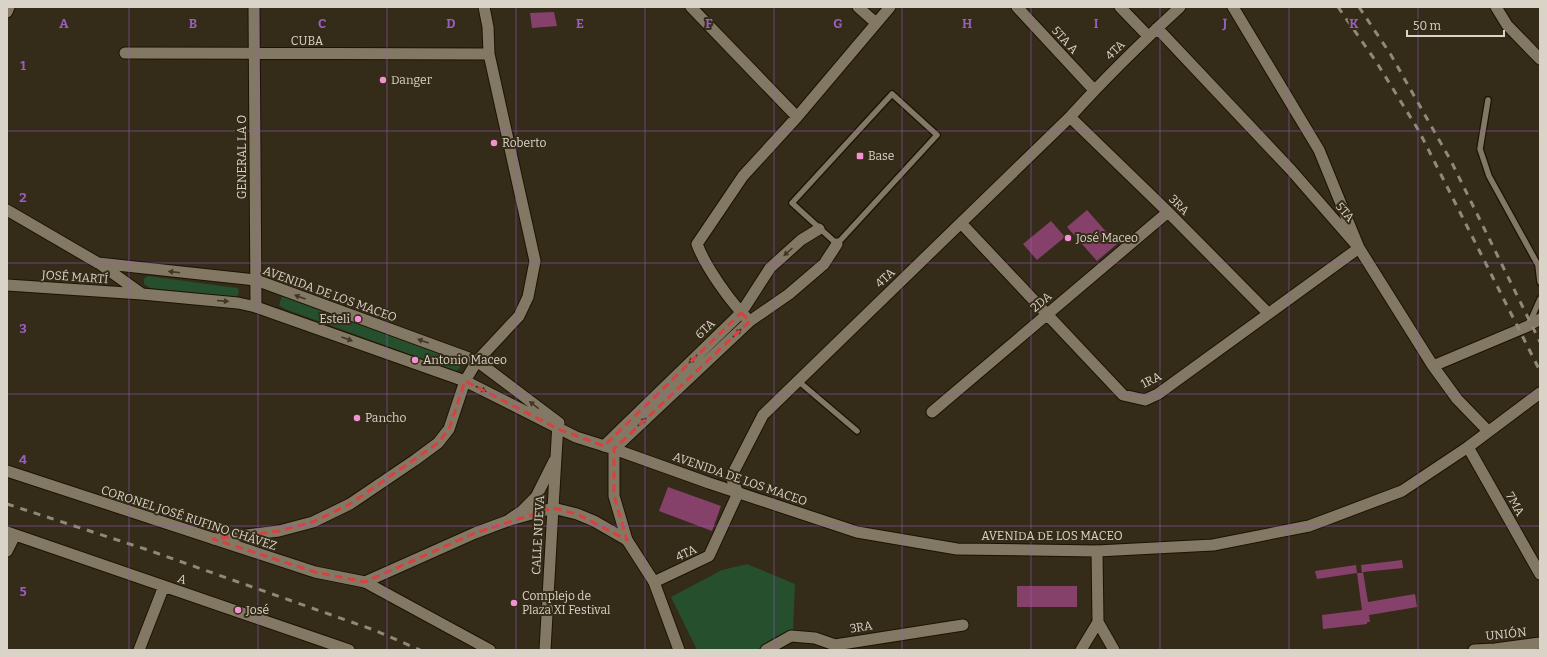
<svg xmlns="http://www.w3.org/2000/svg" width="1547" height="657" viewBox="0 0 1547 657" font-family="Bitter,serif">
<style>
.green{fill:#264f2e}
.building{fill:#86416b}
.lines{fill:none;stroke-linecap:round;stroke-linejoin:round}
.service-casing{stroke:#1c1303;stroke-width:8}
.minor-casing{stroke:#1c1303;stroke-width:13}
.tertiary-casing{stroke:#1c1303;stroke-width:13}
.secondary-casing{stroke:#1c1303;stroke-width:13}
.service{stroke:#837863;stroke-width:5.5}
.minor{stroke:#837863;stroke-width:11}
.tertiary{stroke:#837863;stroke-width:11}
.secondary{stroke:#837863;stroke-width:11}
.rail{stroke:#908879;stroke-width:3;stroke-dasharray:7 7;stroke-linecap:butt}
.oneway{fill:#413724}
.marked{fill:none;stroke:#d74240;stroke-width:3;stroke-dasharray:8 5;stroke-linejoin:round}
.grid{fill:none;stroke:#985ec2;stroke-width:1;stroke-opacity:0.55}
.poi-dot{fill:#f491d4;stroke:#352b19;stroke-width:1.5}
.labels{text-anchor:middle;stroke-width:4;stroke-linejoin:round;paint-order:stroke}
.street-label{font-size:12px;fill:#dad4c8;stroke:#352b19}
.poi-label{font-size:12px;fill:#dad4c8;stroke:#352b19;text-anchor:start}
.grid-label{font-size:13px;text-anchor:middle;font-weight:bold;fill:#985ec2;stroke:#352b19;stroke-width:4;stroke-linejoin:round;paint-order:stroke}
</style>
<rect width="100%" height="100%" fill="#352b19"/>
<path class="green" d="M148,276L237,288L239,290L238,295L236,297L150,288L144,284V279Z
M282,296L289,297L458,360L460,363V368L456,371L285,309L279,305Z
M747,564L795,584L793,631L757,650H697L671,597L722,570Z"/>
<path class="building" d="M554,12L557,26L532,28L530,13Z
M1087,210L1117,244L1097,261L1067,227Z
M1051,221L1065,237L1037,260L1023,244Z
M668,487L721,506L712,531L659,511Z
M1402,560L1403,568L1363,572L1368,602L1415,594L1417,607L1369,615L1370,622H1367V624L1323,629L1322,615L1362,610L1357,573H1362L1361,565Z
M1356,565L1357,573L1317,579L1315,571Z
M1017,586H1077V607H1017Z"/>
<g class="lines">
<defs>
<path id="service" d="M892,94L937,135L837,244L792,203Z
M1488,100L1480,149L1489,176L1538,265L1540,282
M1529,324L1540,299
M797,380L857,431"/>
<path id="minor" d="M254,7L256,307
M691,7L797,117
M858,7L876,23
M1017,7L1094,90
M1120,7L1148,36
M1496,7L1507,25L1540,59
M7,12L9,7
M1157,28L1291,170L1359,248L1433,366L1457,399L1488,431
M125,53L489,54
M1070,117L1168,212L1268,313
M961,223L1123,395L1145,400L1158,394L1359,248L1319,150L1233,7
M750,321C732,305 705,266 697,244L743,176L797,117L890,7
M1433,366L1528,326L1540,319
M932,412L1168,212
M604,446L741,313L770,268L801,240L819,229
M1468,447L1540,574
M614,449L750,321L789,294L824,264L837,244
M738,493L731,477L763,415L1070,117C1105,78 1142,42 1180,7
M7,532L349,650
M214,539L279,531L313,522L350,504L415,460L438,443L449,429L465,381L477,361L519,316L528,297L535,261L489,54L488,27L484,7
M7,551L15,535
M1097,551L1098,622L1114,650
M365,582L490,650
M139,650L164,586
M545,650L553,508
M766,650L791,636L815,638L835,645L963,625
M1081,650L1098,622
M1474,650L1495,649L1540,643"/>
<path id="tertiary" d="M7,210L98,263L256,280L477,361L559,423
M100,264L142,294
M7,285L142,294L238,303L256,307L465,381L576,437L614,449L709,483L857,532L957,549L1097,551L1213,545L1309,526L1402,491L1468,447L1540,393
M614,449V496L627,540
M553,508L558,423
M510,519L522,511L536,497L554,461
M654,582L709,556L738,493"/>
<path id="secondary" d="M7,471L315,572L365,582L475,533L510,520L553,508L577,514L594,521L627,540L654,582L679,650"/>
</defs>
<use href="#service" class="service-casing"/>
<use href="#minor" class="minor-casing"/>
<use href="#tertiary" class="tertiary-casing"/>
<use href="#secondary" class="secondary-casing"/>
<use href="#service" class="service"/>
<use href="#minor" class="minor"/>
<use href="#tertiary" class="tertiary"/>
<use href="#secondary" class="secondary"/>
<path class="rail" d="M1338,7L1377,63L1419,131L1540,371
M1359,7L1391,55L1451,161L1540,342
M7,504L145,549L374,630L420,650"/>
</g>
<defs><path id="oneway-solid" d="M-6-.8H1V-3.2L6.5 0L1 3.2V.8H-6Z"/></defs>
<g class="oneway">
<use href="#oneway-solid" transform="translate(788 252) rotate(138)"/>
<use href="#oneway-solid" transform="translate(174 272) rotate(-173)"/>
<use href="#oneway-solid" transform="translate(300 297) rotate(-160)"/>
<use href="#oneway-solid" transform="translate(223 301) rotate(5)"/>
<use href="#oneway-solid" transform="translate(737 333) rotate(-43)"/>
<use href="#oneway-solid" transform="translate(347 339) rotate(20)"/>
<use href="#oneway-solid" transform="translate(423 341) rotate(-160)"/>
<use href="#oneway-solid" transform="translate(693 359) rotate(136)"/>
<use href="#oneway-solid" transform="translate(481 389) rotate(27)"/>
<use href="#oneway-solid" transform="translate(534 405) rotate(-143)"/>
<use href="#oneway-solid" transform="translate(642 422) rotate(-43)"/>
</g>
<path class="marked" d="M741,313L750,321L614,449V496L627,540L577,514L553,508L475,533L365,582L315,572L213,539L279,531L313,522L350,504L438,443L449,429L465,381L558,429L604,446Z"/>
<path class="grid" d="M129,7V650M258,7V650M387,7V650M516,7V650M645,7V650M774,7V650M902,7V650M1031,7V650M1160,7V650M1289,7V650M1418,7V650M7,131H1540M7,263H1540M7,394H1540M7,526H1540"/>
<g class="poi-dot">
<circle cx="383" cy="80" r="4"/>
<circle cx="494" cy="143" r="4"/>
<rect x="856" y="152" width="8" height="8" rx="2"/>
<circle cx="1068" cy="238" r="4"/>
<circle cx="358" cy="319" r="4"/>
<circle cx="415" cy="360" r="4"/>
<circle cx="357" cy="418" r="4"/>
<circle cx="514" cy="603" r="4"/>
<circle cx="238" cy="610" r="4"/>
</g>
<g class="labels">
<g class="street-label">
<text transform="translate(1065 40) rotate(47)" y="4">5TA A</text>
<text x="307" y="45">CUBA</text>
<text transform="translate(1115 50) rotate(-45)" y="4">4TA</text>
<text transform="translate(242 157) rotate(-90)" y="4">GENERAL LA O</text>
<text transform="translate(1179 205) rotate(45)" y="4">3RA</text>
<text transform="translate(1345 212) rotate(49)" y="4">5TA</text>
<text transform="translate(75 277) rotate(4)" y="4">JOSÉ MARTÍ</text>
<text transform="translate(885 278) rotate(-44)" y="4">4TA</text>
<text transform="translate(330 294) rotate(20)" y="4">AVENIDA DE LOS MACEO</text>
<text transform="translate(1041 302) rotate(-40)" y="4">2DA</text>
<text transform="translate(705 329) rotate(-44)" y="4">6TA</text>
<text transform="translate(1151 380) rotate(-27)" y="4">1RA</text>
<text transform="translate(740 479) rotate(19)" y="4">AVENIDA DE LOS MACEO</text>
<text transform="translate(1515 504) rotate(61)" y="4">7MA</text>
<text transform="translate(189 518) rotate(18)" y="4">CORONEL JOSÉ RUFINO CHÁVEZ</text>
<text transform="translate(538 535) rotate(-87)" y="4">CALLE NUEVA</text>
<text x="1052" y="540">AVENIDA DE LOS MACEO</text>
<text transform="translate(686 553) rotate(-25)" y="4">4TA</text>
<text transform="translate(182 579) rotate(19)" y="4">A</text>
<text transform="translate(861 627) rotate(-9)" y="4">3RA</text>
<text transform="translate(1506 634) rotate(-6)" y="4">UNIÓN</text>
</g>
<g class="poi-label">
<text x="391" y="84">Danger</text>
<text x="502" y="147">Roberto</text>
<text x="868" y="160">Base</text>
<text x="1076" y="242">José Maceo</text>
<text x="350" y="323" text-anchor="end">Esteli</text>
<text x="423" y="364">Antonio Maceo</text>
<text x="365" y="422">Pancho</text>
<text x="522" y="600">Complejo de<tspan x="522" dy="14">Plaza XI Festival</tspan></text>
<text x="246" y="614">José</text>
</g>
</g>
<g class="grid-label">
<text x="64" y="28">A</text>
<text x="193" y="28">B</text>
<text x="322" y="28">C</text>
<text x="451" y="28">D</text>
<text x="580" y="28">E</text>
<text x="709" y="28">F</text>
<text x="838" y="28">G</text>
<text x="967" y="28">H</text>
<text x="1096" y="28">I</text>
<text x="1225" y="28">J</text>
<text x="1354" y="28">K</text>
<text x="23" y="70">1</text>
<text x="23" y="202">2</text>
<text x="23" y="333">3</text>
<text x="23" y="464">4</text>
<text x="23" y="596">5</text>
</g>
<rect width="1547" height="657" fill="none" stroke="#dad4c8" stroke-width="16"/>
<path d="M1407 30v6h97v-6" fill="none" stroke="#dad4c8" stroke-width="2"/>
<text x="1413" y="30" font-size="12" fill="#dad4c8" stroke="#352b19" stroke-width="3" paint-order="stroke">50 m</text>
</svg>
